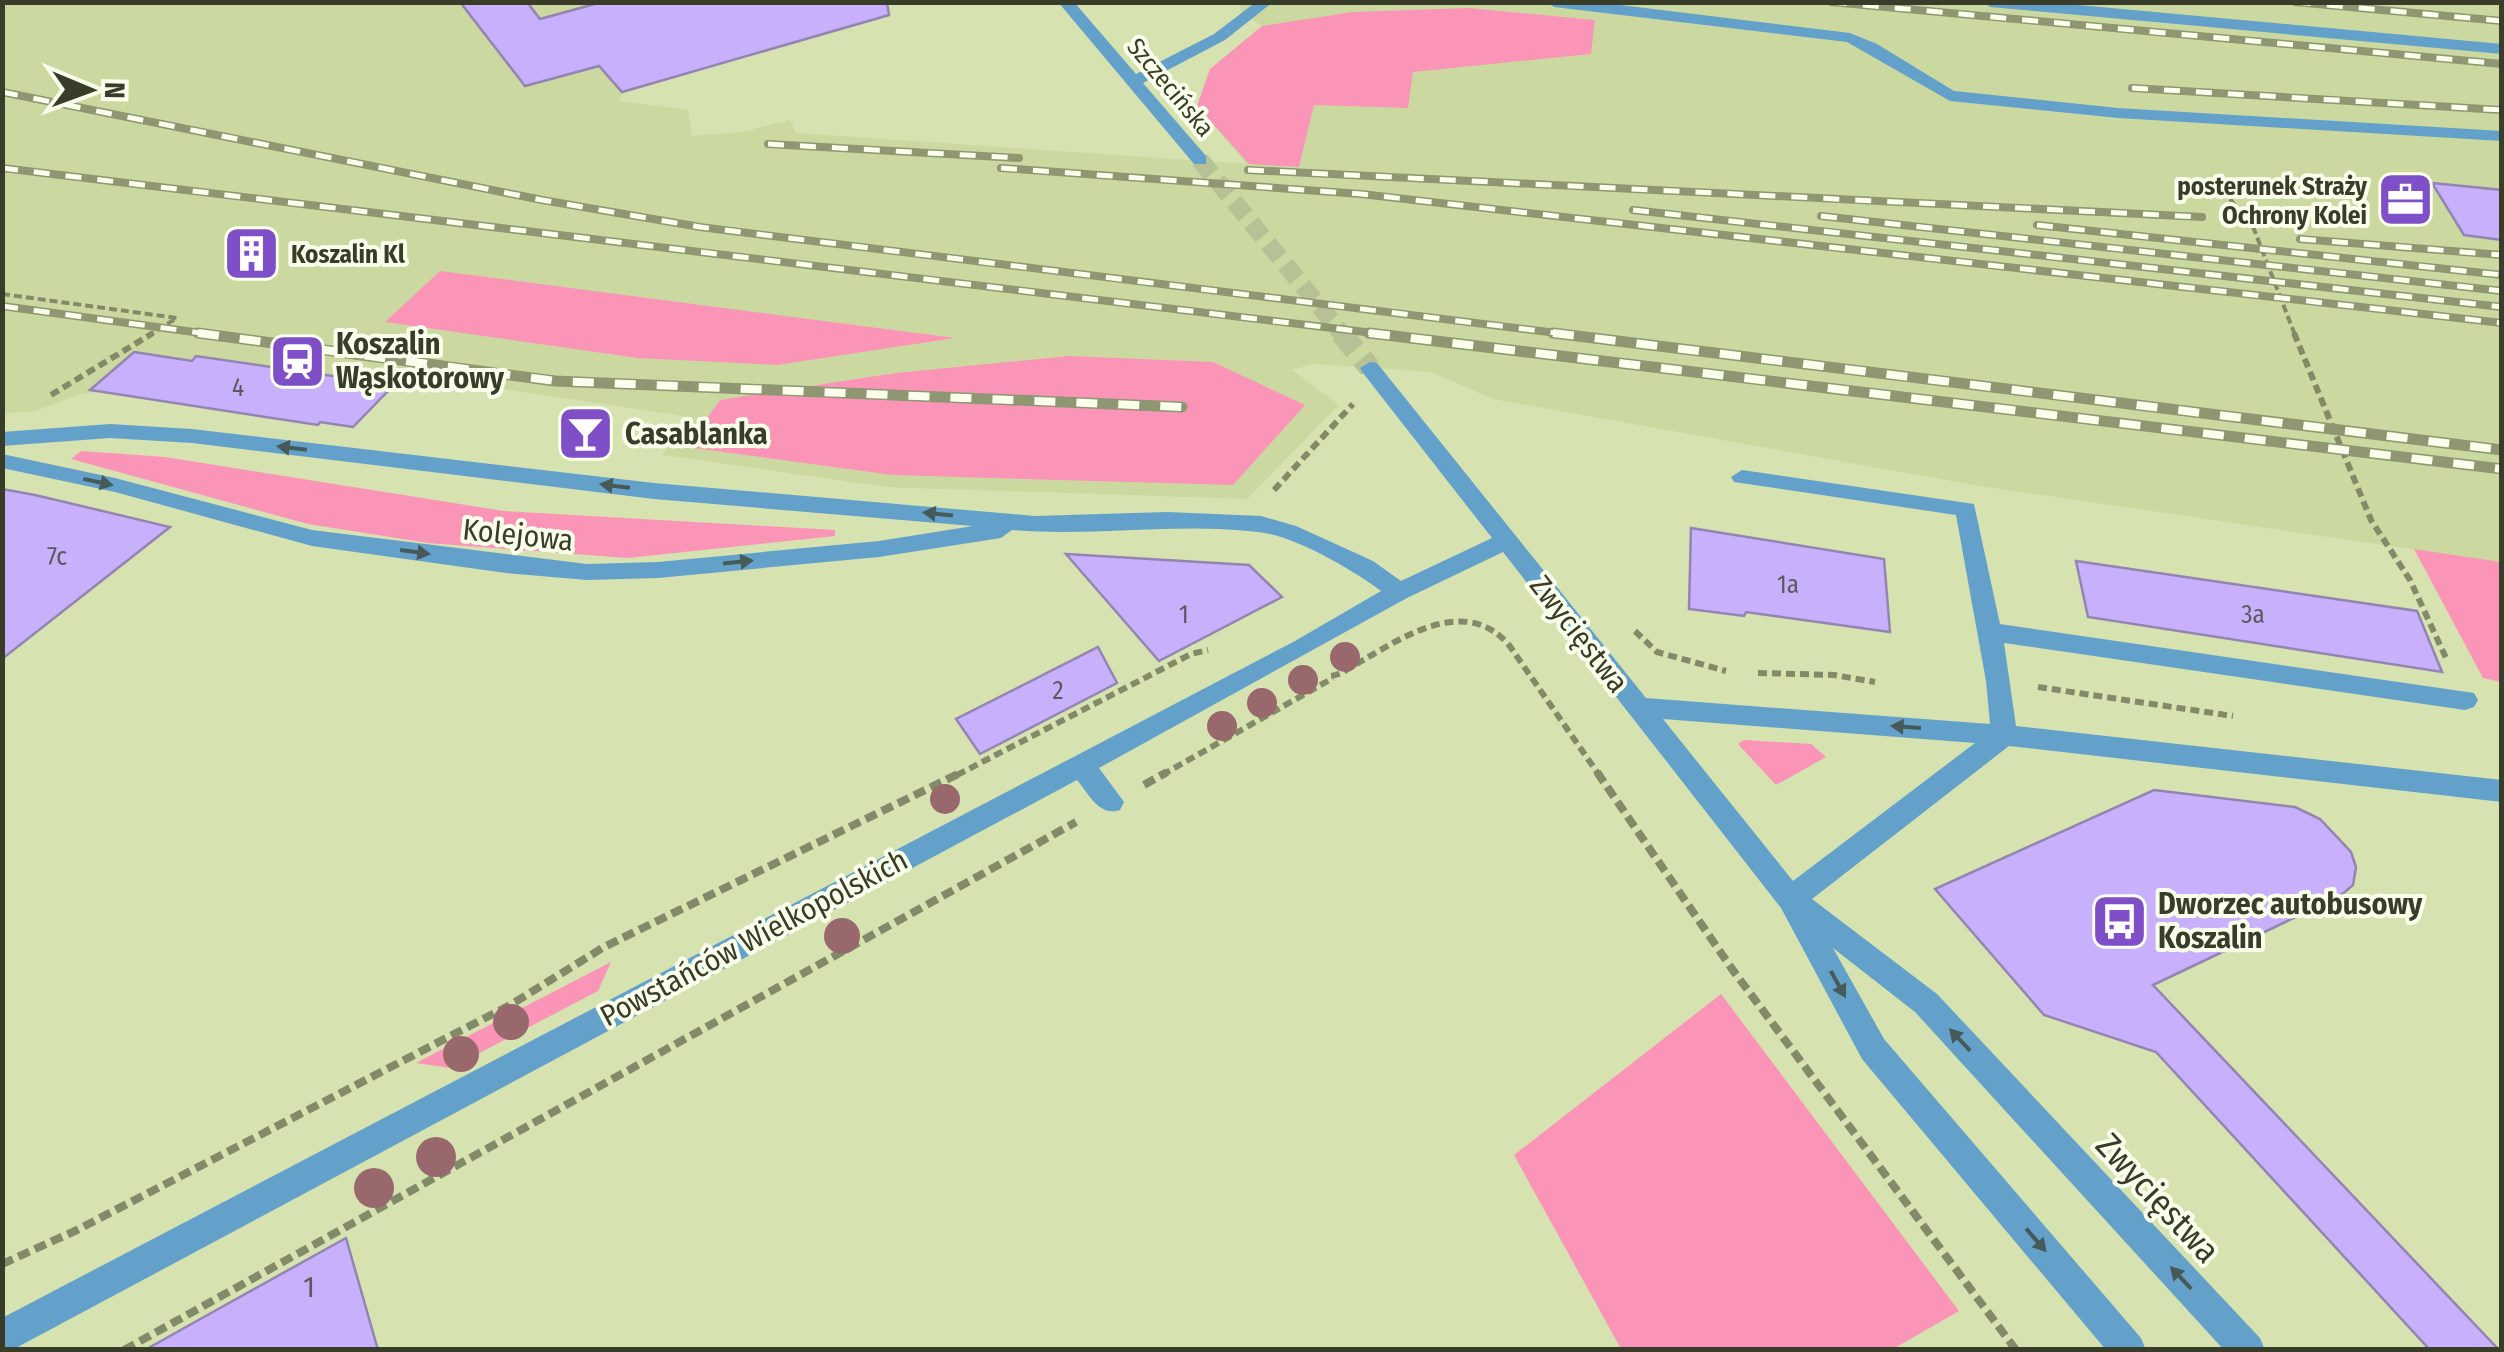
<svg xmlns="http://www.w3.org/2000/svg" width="2504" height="1352" viewBox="0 0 2504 1352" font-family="'Fira Sans Condensed',sans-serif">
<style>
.built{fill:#cbd9a0}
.green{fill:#fb95b8}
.building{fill:#c9b0fc;stroke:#9385b2;stroke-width:2.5}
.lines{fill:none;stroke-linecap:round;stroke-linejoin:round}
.minor-tunnel-far1{stroke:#b6c195;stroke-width:18;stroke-dasharray:18 9;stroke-linecap:butt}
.minor-tunnel{stroke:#b6c195;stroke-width:22;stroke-dasharray:22 11;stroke-linecap:butt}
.path-far2{stroke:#828a68;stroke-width:4;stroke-dasharray:8 4;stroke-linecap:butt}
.path-far1{stroke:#828a68;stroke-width:6;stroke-dasharray:9 5;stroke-linecap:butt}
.path{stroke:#828a68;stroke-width:8;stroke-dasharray:12 6;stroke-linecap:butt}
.minor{fill:#64a1ca;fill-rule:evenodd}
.rail-far1-casing{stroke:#8e9672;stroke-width:8}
.rail-casing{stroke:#8e9672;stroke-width:11}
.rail-far1{stroke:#faffeb;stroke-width:5;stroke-dasharray:16;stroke-linecap:butt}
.rail{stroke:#faffeb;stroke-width:8;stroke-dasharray:21;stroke-linecap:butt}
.tree{fill:#99686d}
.oneway{fill:#455a59}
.labels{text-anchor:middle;stroke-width:8;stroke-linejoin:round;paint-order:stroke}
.far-street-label{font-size:25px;fill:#383c28;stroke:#faffeb}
.far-poi-label{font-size:25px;font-weight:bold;fill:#383c28;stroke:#faffeb;text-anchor:end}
.number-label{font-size:25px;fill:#5c595d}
.poi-label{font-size:30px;font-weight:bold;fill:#383c28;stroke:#faffeb;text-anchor:start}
.street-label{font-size:30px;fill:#383c28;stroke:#faffeb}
.near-number-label{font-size:30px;fill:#5c595d}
.near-street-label{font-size:35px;fill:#383c28;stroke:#faffeb}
</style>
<rect width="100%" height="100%" fill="#d6e2b0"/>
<path class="built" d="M2,3H759L732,11L768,51L626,87L619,101L688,110L692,136L742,132L790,120L796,133L1247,164L1197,106L1210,69L1262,26L1240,10L1241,3H2501V562L1980,486L1493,399L1431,372L1313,364L1292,370L1339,405L1247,499L886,487L663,455L689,417L403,374L397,381L241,372L81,394L32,412L3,413Z"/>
<path class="green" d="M1469,8L1595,20L1591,54L1413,72L1408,108L1314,105L1299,167L1249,164L1197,106L1210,69L1262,26L1353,12Z
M440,271L955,338L777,365L637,358L385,322Z
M1069,356L1213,362L1305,405L1233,485L892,475L686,447L720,400L896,373Z
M81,451L165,457L504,511L835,530V536L628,558L428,543L308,524L71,459Z
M2414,549L2501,562V682L2483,678Z
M1744,740L1811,744L1826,757L1776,785L1738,744Z
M611,962L598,991L451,1068L416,1063Z
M1721,994L1959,1311L1893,1349H1621L1514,1155Z"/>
<path class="building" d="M460,2H527L540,19L602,2H887L889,15L622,92L599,66L525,86Z
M2432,183L2502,190V240L2464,235Z
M134,352L192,361L196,356L394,385L353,427L320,422L318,425L90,390Z
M2,489L35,495L170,527L2,659Z
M1691,528L1884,559L1890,632L1746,612L1744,616L1689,609Z
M1066,554L1249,565L1282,597L1159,661Z
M2076,561L2417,611L2442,672L2088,617Z
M1098,647L1117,683L980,754L956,719Z
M2154,790L2295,807L2320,819L2351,852L2356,867L2353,885L2340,896L2153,985L2499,1350H2430L2156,1052L2044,1015L1935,889Z
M346,1238L378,1350H145L220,1308Z"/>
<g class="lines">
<path class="minor-tunnel-far1" d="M1200,160L1343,335"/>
<path class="minor-tunnel" d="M1341,333L1370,368"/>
<path class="path-far2" d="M2214,181L2252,224L2295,335
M2,294L177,318L149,335"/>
<path class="path-far1" d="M2294,333L2371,520L2410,580L2446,658
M51,395L153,333
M1274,490L1353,404
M1635,631L1657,652L1726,671
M1758,673L1834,675L1875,682
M1331,676C1341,675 1354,665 1365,659C1409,633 1468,597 1509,645L1599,775
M2038,687L2233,716
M957,775L1191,654L1208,650
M1162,775L1333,678"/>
<path class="path" d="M1597,772L1732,969L2016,1350
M1144,785L1167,772
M2,1264L77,1230L512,1004L604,947L962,772
M124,1350L1076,822"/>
<path class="minor" d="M1058,2H1074L1136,74L1214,34L1256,2H1273L1225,40L1143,83L1206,156V164H1194Z
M1547,2H1596L1850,33L1877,44L1954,91L2118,108L2502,131V141L2118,118L1950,101L1847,42L1554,7Z
M1983,2H2046L2502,44V54L1990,7Z
M1370,362L1377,363L1646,698L1990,724L1986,681L1956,515L1734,482L1731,477L1742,470L1974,504L2000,624L2474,693L2478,700L2474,707L2465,710L2004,643L2016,726L2502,780V802L2009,746L1812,899L1937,994L2260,1338L2265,1350H2224L1915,1012L1833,948L1884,1039L2141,1338L2146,1350H2106L1862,1059L1781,908L1503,552L1407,598L1099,768L1124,802L1120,810C1099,817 1089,794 1077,780L14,1349L2,1350V1318L1295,641L1381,591C1351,569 1295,536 1258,532C1176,522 1094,537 1012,530L1001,538L879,557L658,578L587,580L506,573L312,546L115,492L2,468V454L115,478L312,530L587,564L658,562L879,541L973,526L654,499L192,443L110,438L2,446V432L110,424L192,429L654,483L1035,516L1167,512L1261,516L1296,526L1373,561L1401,581L1492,538L1363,373L1360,368ZM1663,719L1975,743L1793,881Z"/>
<defs>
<path id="rail-far1" d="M1831,2L2502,64
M2295,2L2502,21
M2132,88L2502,110
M2,92L542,200L700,227L1573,335
M768,144L1019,158
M2,168L1390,335
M1001,168L1361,194L2502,323
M1248,170L2202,217
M1633,210L2502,307
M1821,216L2502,291
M2037,225L2502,275
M2300,239L2502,255
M2,306L216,335"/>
<path id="rail" d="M198,333L555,381L1182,407
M1369,333L2502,469
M1553,333L2502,450"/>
</defs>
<use href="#rail-far1" class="rail-far1-casing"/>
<use href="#rail" class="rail-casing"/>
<use href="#rail-far1" class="rail-far1"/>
<use href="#rail" class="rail"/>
</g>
<g class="tree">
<circle cx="1345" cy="657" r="15"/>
<circle cx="1303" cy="680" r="15"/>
<circle cx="1262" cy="703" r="15"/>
<circle cx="1222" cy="726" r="15"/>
<circle cx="945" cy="799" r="15"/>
<circle cx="842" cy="936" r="18"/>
<circle cx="511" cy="1022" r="18"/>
<circle cx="461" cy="1054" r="18"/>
<circle cx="436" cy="1157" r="20"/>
<circle cx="374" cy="1188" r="20"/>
</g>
<defs><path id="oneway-solid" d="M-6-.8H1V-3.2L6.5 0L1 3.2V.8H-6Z" transform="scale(2.5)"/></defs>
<g class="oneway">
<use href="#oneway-solid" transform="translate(292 448) rotate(-173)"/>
<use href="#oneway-solid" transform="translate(98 482) rotate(12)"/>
<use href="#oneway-solid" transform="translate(615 486) rotate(-173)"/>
<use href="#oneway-solid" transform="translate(938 514) rotate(-174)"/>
<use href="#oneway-solid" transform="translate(415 552) rotate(8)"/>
<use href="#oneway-solid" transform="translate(738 562) rotate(-6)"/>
<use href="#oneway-solid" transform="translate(1906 727) rotate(-176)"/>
<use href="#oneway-solid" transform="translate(1838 984) rotate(61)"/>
<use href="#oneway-solid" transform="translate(1960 1040) rotate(-133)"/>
<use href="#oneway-solid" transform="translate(2036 1240) rotate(49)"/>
<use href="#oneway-solid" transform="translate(2181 1278) rotate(-133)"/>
</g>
<defs>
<symbol id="office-square" viewBox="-11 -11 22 22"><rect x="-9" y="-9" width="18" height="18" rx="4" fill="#7f4fc7" stroke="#faffeb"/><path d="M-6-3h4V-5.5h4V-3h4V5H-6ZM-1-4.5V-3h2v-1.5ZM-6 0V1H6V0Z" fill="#fff"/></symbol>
<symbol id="building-square" viewBox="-11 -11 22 22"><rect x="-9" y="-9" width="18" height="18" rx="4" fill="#7f4fc7" stroke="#faffeb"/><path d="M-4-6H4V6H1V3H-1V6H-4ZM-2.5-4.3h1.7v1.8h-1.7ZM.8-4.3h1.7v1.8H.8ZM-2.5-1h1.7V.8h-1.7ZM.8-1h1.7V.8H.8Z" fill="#fff"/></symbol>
<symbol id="station-square" viewBox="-11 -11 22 22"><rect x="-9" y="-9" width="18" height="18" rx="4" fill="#7f4fc7" stroke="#faffeb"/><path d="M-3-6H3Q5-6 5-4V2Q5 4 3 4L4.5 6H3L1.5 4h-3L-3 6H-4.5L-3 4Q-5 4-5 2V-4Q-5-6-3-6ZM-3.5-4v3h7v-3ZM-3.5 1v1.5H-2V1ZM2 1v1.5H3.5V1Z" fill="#fff"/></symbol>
<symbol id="bar-square" viewBox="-11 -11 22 22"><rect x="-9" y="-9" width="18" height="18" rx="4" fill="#7f4fc7" stroke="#faffeb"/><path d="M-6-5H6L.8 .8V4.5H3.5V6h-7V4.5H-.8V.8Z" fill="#fff"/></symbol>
<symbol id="bus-square" viewBox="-11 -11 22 22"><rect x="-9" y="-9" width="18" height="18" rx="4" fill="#7f4fc7" stroke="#faffeb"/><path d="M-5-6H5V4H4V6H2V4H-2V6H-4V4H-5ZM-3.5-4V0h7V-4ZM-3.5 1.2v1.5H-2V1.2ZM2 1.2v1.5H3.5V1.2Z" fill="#fff"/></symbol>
</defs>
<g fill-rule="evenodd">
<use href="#office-square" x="2374" y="168" width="63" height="63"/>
<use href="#building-square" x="220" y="222" width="63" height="63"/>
<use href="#station-square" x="266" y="330" width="63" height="63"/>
<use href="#bar-square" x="554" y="402" width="63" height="63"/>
<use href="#bus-square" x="2088" y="890" width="63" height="63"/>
</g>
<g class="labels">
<g class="far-street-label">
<text transform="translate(1171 87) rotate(50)" y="9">Szczecińska</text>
</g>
<g class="far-poi-label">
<text x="2367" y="195">posterunek Straży<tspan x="2367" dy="29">Ochrony Kolei</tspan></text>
<text x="291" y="263" text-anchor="start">Koszalin Kl</text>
</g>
<g class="number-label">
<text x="238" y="396">4</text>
<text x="57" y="565">7c</text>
<text x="1788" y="593">1a</text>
<text x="1184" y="623">1</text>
<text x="2253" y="623">3a</text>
<text x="1058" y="699">2</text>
</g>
<g class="poi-label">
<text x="336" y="354">Koszalin<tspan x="336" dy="34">Wąskotorowy</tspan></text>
<text x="625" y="444">Casablanka</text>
<text x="2158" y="914">Dworzec autobusowy<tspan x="2158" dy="34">Koszalin</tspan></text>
</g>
<g class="street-label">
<text transform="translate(518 535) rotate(6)" y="10">Kolejowa</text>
<text transform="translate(1579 634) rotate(52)" y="10">Zwycięstwa</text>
<text transform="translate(754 938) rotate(-28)" y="10">Powstańców Wielkopolskich</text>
</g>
<g class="near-number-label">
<text x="309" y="1297">1</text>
</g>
<g class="near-street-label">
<text transform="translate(2158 1198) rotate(47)" y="12">Zwycięstwa</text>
</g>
</g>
<rect width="2504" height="1352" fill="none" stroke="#383c28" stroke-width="10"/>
<g transform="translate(90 90) rotate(91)" stroke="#faffeb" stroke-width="8" paint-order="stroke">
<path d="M0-8L18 38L0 25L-18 38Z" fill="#383c28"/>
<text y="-15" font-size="28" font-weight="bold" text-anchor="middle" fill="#383c28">N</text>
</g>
</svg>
